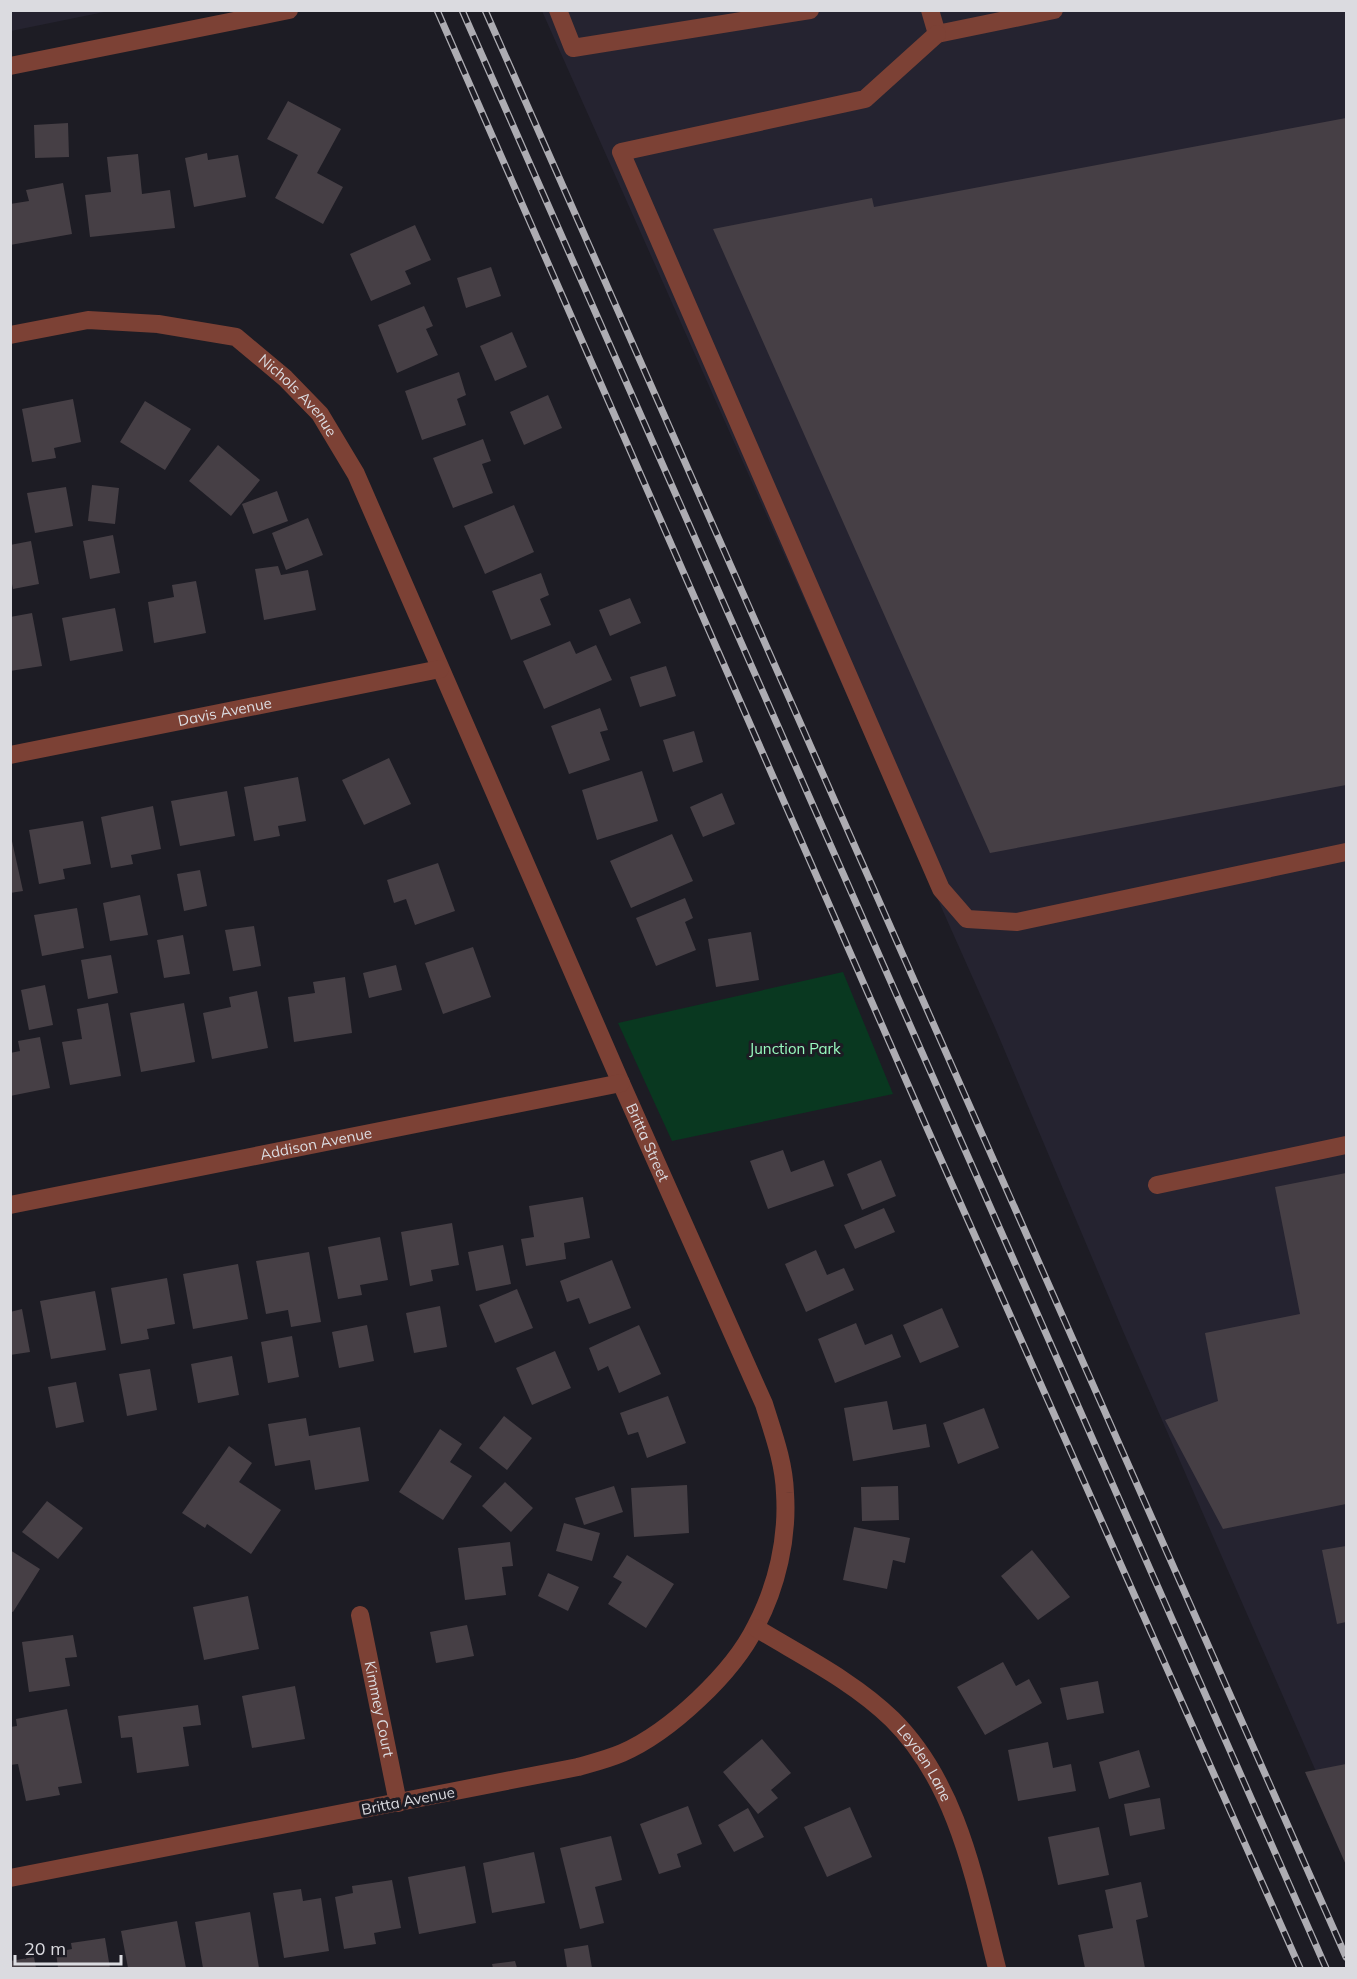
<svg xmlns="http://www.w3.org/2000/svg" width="1357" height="1979" viewBox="0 0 1357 1979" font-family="Mulish,sans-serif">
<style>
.built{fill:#252330}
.green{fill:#093820}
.building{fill:#463f45}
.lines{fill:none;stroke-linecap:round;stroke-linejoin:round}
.minor{stroke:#7c4135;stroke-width:18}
.rail-casing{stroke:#adacb2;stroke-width:7}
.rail{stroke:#1d1c24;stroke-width:4.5;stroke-dasharray:14;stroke-linecap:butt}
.labels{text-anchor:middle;stroke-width:6;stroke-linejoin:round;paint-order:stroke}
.street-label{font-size:15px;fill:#dbdbe0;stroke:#1d1c24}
.park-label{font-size:15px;fill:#99fcc0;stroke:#1d1c24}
</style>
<rect width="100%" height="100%" fill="#1d1c24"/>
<path class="built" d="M11,10H109V11L11,31Z
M542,11H1346V1840L1123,1331L996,1030Z"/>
<path class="green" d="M843,972L893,1094L672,1141L618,1023Z"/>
<path class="building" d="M288,101L341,129L317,173L343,187L323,224L275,198L298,155L267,139Z
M1346,118V785L990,853L713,229L872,198L874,207Z
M68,123L69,157L35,158L34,125Z
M207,153L208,160L238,155L246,197L194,207L185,158Z
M138,154L142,194L170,190L175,228L90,237L85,195L111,192L107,157Z
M63,183L72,234L10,245V204L29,201L26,190Z
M415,225L431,260L405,271L411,284L371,301L350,254Z
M491,267L501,296L466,308L457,278Z
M424,306L433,326L426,329L438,355L397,373L378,325Z
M512,332L527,367L495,381L480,346Z
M459,372L466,395L457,399L466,425L422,440L405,391Z
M548,395L562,428L524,445L510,412Z
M73,399L81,442L54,448L56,458L32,462L22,409Z
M145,401L191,429L165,470L120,442Z
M483,439L491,461L482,464L493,493L453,508L433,458Z
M218,445L260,480L231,516L189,481Z
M92,485L119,488L115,524L88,521Z
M66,487L73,526L35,533L27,493Z
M277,491L288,521L253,534L242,504Z
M514,505L534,552L485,574L464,526Z
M308,518L323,555L286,570L272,533Z
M113,535L120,573L90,579L83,541Z
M31,541L39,584L13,589L10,574V545Z
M278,566L281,575L308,570L316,610L264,620L255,569Z
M541,573L549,595L540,599L551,625L511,640L492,591Z
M196,581L206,633L154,643L148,602L174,597L172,585Z
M630,598L641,623L610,636L599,610Z
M115,608L123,651L70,661L62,618Z
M32,613L42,666L10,671V617Z
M570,641L576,654L596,645L612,680L544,709L523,661Z
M666,666L676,696L640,707L630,677Z
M600,708L608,730L600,732L610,760L569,774L551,726Z
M694,731L703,762L673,772L663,740Z
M389,758L411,804L364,825L342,780Z
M642,771L658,821L597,840L582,790Z
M298,777L306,821L278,826L280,836L254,841L244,787Z
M227,791L235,836L180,846L171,801Z
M722,793L735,824L703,837L690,807Z
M153,806L161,849L131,855L133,864L111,868L101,817Z
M83,821L91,864L63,869L65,879L39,884L29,830Z
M10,832L23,891L10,893Z
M672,834L693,881L631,908L610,861Z
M438,863L455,911L415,925L406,899L394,903L387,880Z
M200,870L207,906L184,911L177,874Z
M140,895L148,935L110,941L103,903Z
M685,898L693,918L685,922L696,950L656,966L636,918Z
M77,908L84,948L42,956L34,915Z
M254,926L261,966L233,971L225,930Z
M751,932L759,980L716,987L708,939Z
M183,935L190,974L164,978L157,940Z
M473,947L491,997L443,1014L425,963Z
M111,955L118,993L88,999L81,960Z
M396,965L402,990L369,998L363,973Z
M345,977L352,1033L294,1042L288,997L315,993L313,982Z
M45,985L53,1025L29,1030L21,990Z
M257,991L268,1048L212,1059L203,1013L231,1007L229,997Z
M108,1003L121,1076L70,1085L62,1042L82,1039L77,1009Z
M184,1003L195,1062L141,1072L130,1013Z
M40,1037L50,1088L10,1096V1053L20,1051L18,1041Z
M783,1150L791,1172L824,1160L834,1186L768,1209L750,1161Z
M881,1160L896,1196L862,1210L847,1174Z
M1346,1173V1504L1223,1529L1165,1420L1218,1401L1205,1333L1300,1314L1275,1187Z
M583,1197L590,1238L564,1243L566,1259L526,1266L521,1239L534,1237L529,1206Z
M884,1208L895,1232L855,1249L844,1225Z
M452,1223L459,1265L431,1270L433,1281L410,1286L401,1232Z
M380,1237L388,1280L360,1285L362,1295L338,1299L328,1247Z
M503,1245L511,1284L476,1291L468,1252Z
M816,1250L827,1275L844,1268L854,1290L806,1312L785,1264Z
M309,1252L321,1322L291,1327L288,1310L266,1314L256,1261Z
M612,1260L631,1308L589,1324L579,1298L567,1302L560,1281Z
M238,1264L248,1319L193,1329L183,1274Z
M167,1278L175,1324L147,1329L149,1339L121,1344L111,1288Z
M517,1289L533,1328L495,1343L479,1305Z
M95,1291L106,1350L51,1359L40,1301Z
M440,1306L447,1347L414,1353L406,1313Z
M942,1308L959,1347L920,1363L903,1325Z
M22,1309L30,1352L10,1355V1312Z
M856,1323L865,1345L892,1334L901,1357L835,1383L818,1339Z
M367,1325L374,1361L339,1368L332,1332Z
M639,1325L661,1374L619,1393L608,1366L598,1371L589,1348Z
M292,1336L299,1377L268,1383L261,1342Z
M555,1351L571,1388L532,1405L516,1368Z
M232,1356L239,1395L198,1403L191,1364Z
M150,1369L157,1410L127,1416L119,1374Z
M76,1382L84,1422L56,1428L48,1387Z
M668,1396L686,1443L647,1458L638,1432L628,1435L620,1413Z
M887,1401L893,1430L926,1424L930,1447L853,1461L844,1408Z
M984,1408L999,1448L958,1464L943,1423Z
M504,1416L532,1438L507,1470L479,1448Z
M306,1418L309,1436L360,1427L369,1481L315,1490L310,1460L275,1466L268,1424Z
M440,1429L462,1444L450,1462L472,1476L443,1520L399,1492Z
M229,1446L252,1463L239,1482L281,1510L251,1554L207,1524L205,1528L182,1513Z
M505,1482L533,1508L511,1532L482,1506Z
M687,1485L689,1533L634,1537L631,1488Z
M614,1486L623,1512L584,1525L575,1498Z
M898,1486L899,1520L862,1521L861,1487Z
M47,1501L83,1528L58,1559L22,1532Z
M564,1523L600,1533L592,1561L556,1551Z
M854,1527L910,1538L905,1563L893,1560L887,1589L843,1580Z
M510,1542L513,1566L502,1567L506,1595L465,1600L458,1548Z
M1346,1546V1622L1337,1624L1322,1550Z
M10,1550L40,1569L13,1612L10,1611Z
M1032,1550L1070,1597L1038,1620L1001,1576Z
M627,1555L674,1584L646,1628L608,1604L622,1582L613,1577Z
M548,1573L579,1587L568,1611L538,1596Z
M248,1596L259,1649L204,1660L193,1607Z
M467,1625L474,1656L436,1663L430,1632Z
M73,1635L77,1657L65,1658L70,1686L29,1692L22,1642Z
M1003,1662L1016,1686L1029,1679L1042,1703L985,1735L957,1687Z
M1098,1681L1104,1713L1067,1720L1060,1688Z
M295,1686L305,1739L252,1748L242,1696Z
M198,1705L201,1725L183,1727L189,1766L137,1773L132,1737L121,1738L118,1716Z
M67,1709L82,1783L58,1787L60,1795L26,1801L18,1764L10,1765V1727L17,1726L16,1719Z
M762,1739L791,1773L771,1790L778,1798L758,1814L723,1772Z
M1048,1742L1053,1768L1071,1764L1076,1791L1018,1801L1008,1750Z
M1139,1750L1150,1787L1109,1799L1099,1762Z
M1346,1764V1865L1305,1772Z
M1160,1798L1165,1829L1130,1836L1124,1804Z
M688,1806L702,1844L677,1854L681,1867L659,1874L640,1824Z
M850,1807L872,1857L827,1877L804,1827Z
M748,1808L764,1837L734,1852L718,1825Z
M1099,1827L1109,1875L1058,1885L1048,1837Z
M611,1836L622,1880L595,1887L604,1923L580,1929L560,1848Z
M534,1852L545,1903L492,1913L483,1863Z
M465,1866L476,1923L419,1934L408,1877Z
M392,1880L401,1928L374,1933L376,1944L344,1949L335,1897L353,1893L352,1886Z
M1141,1882L1148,1917L1136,1920L1145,1968H1085L1078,1935L1113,1928L1105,1890Z
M301,1889L303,1901L321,1898L329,1951L284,1958L273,1893Z
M250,1912L259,1968H203L195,1922Z
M177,1921L186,1968H128L121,1931Z
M105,1938L110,1968H58L56,1952L72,1949L71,1943Z
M588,1945L592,1968H567L564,1949Z
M34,1957L36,1968H10V1961Z
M515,1961L517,1968H493L492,1964Z"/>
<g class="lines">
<g class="minor">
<path d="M558,10L573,48L810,10"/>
<path d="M930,10L937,34L1054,10"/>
<path d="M937,34L865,99L621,152L941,889L967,919L1017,922L1346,852"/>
<path d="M10,66L289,10"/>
<path id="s1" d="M10,335L88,320L158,324L236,337L285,378L320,414L356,474L621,1083L764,1404C773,1433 784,1462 785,1493C788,1538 777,1586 756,1626C733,1673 670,1732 622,1753C608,1759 592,1763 578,1767L10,1878"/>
<path id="s2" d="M10,755L440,669"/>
<path d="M1157,1185L1346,1145"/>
<path id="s3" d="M10,1205L621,1083"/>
<path id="s4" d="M360,1615L398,1803"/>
<path id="s5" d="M756,1628C802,1656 853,1681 892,1719C958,1784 975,1882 997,1968"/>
</g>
<defs>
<path id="rail" d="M437,10L927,1128L1300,1968
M462,10L1326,1968
M485,10L1346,1957"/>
</defs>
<use href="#rail" class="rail-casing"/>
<use href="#rail" class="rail"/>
</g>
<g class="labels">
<g class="street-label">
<text dy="5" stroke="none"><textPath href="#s1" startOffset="314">Nichols Avenue</textPath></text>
<text dy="5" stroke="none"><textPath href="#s2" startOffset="219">Davis Avenue</textPath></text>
<text dy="5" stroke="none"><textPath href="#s1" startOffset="1142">Britta Street</textPath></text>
<text dy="5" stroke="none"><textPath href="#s3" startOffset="312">Addison Avenue</textPath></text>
<text dy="5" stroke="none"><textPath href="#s4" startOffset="96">Kimmey Court</textPath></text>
<text dy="5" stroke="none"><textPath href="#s5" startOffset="219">Leyden Lane</textPath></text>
<text transform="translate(408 1801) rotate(-11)" y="5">Britta Avenue</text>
</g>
<g class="park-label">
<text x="795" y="1054">Junction Park</text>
</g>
</g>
<rect width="1357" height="1979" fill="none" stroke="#dbdbe0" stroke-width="24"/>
<path d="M15 1955v9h106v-9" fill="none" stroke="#dbdbe0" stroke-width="3"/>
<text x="24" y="1955" font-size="18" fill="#dbdbe0" stroke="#1d1c24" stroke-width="4.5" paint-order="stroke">20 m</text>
</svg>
